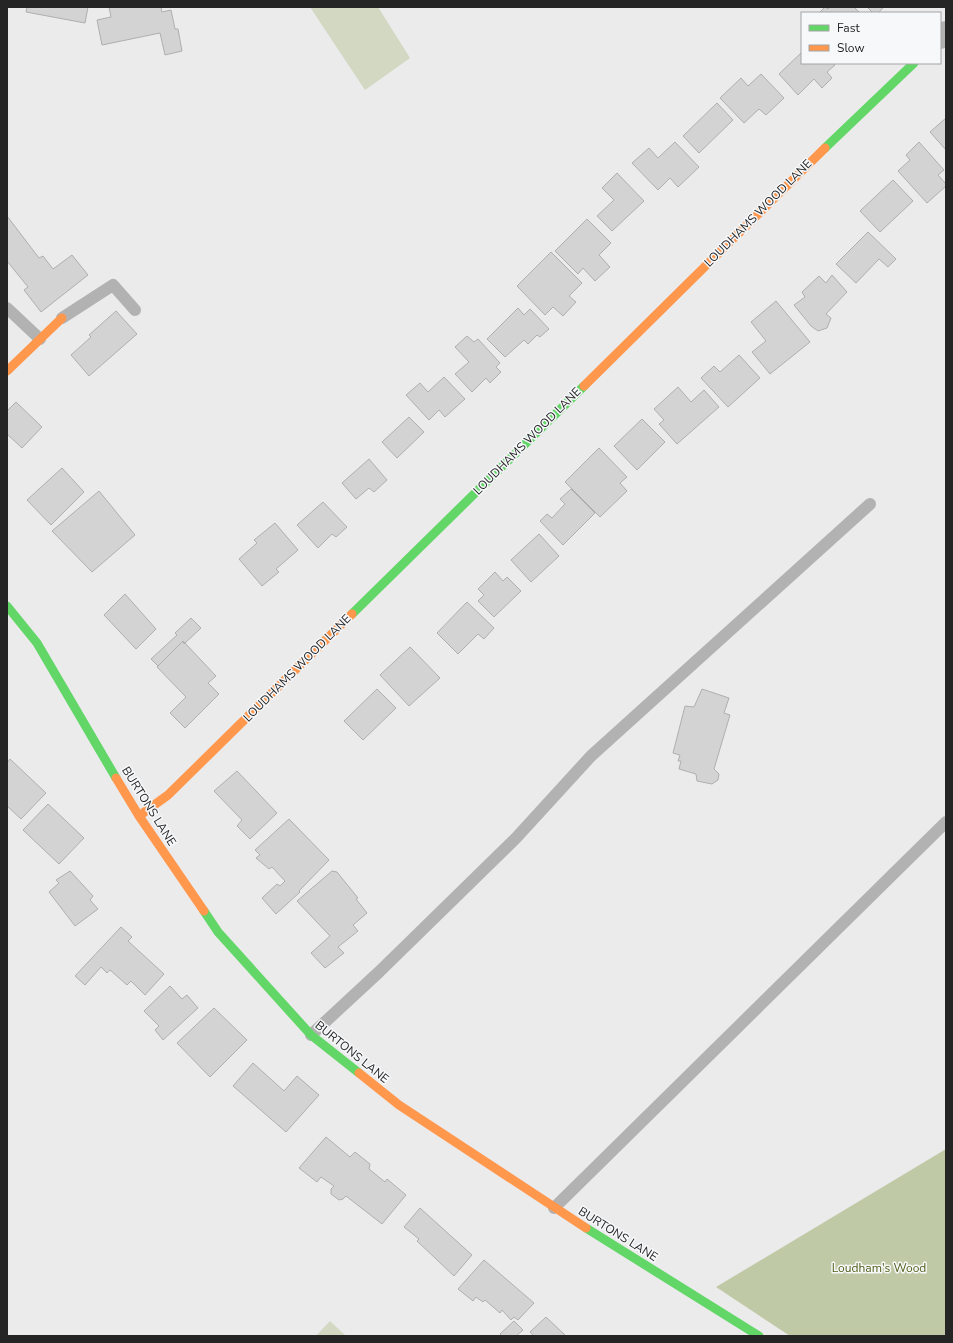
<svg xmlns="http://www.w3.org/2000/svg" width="953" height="1343" viewBox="0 0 953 1343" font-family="'Nunito Sans',sans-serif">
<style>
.green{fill:#d2d8c1}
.forest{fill:#c0c9a6}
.building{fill:#d3d3d3;stroke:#afafb0}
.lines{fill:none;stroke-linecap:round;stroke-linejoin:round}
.lane{stroke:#b3b2b2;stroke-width:12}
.street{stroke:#b3b2b2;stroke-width:22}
.fast{stroke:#63d668;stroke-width:9}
.slow{stroke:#ff974d;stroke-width:9}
.labels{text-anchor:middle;stroke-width:3;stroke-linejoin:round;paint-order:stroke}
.street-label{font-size:12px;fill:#252526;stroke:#f7f8fa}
.park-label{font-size:12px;fill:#515f18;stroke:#f7f8fa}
</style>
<rect width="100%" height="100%" fill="#ebebec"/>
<path class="green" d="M310,7H378L410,58L365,90Z
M330,1321L346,1336H316Z"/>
<path class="forest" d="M946,1149V1336H790L716,1287Z"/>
<path class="building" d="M27,7H88L85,23L26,12Z
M109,7H161L162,12L171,10L175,29H178L182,51L165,55L160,33L102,45L97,20L111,17Z
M825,7L828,9L830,7H854L860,13H819Z
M867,7H884L878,13H873Z
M802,52V63H833L835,65L827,72L832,78L822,88L814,79L798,95L779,74Z
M761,74L784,98L766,115L759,109L744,123L720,98L741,78L748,86Z
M717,103L733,120L699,153L683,136Z
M946,118V150L930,132Z
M675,142L699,167L678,187L670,178L658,190L632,163L649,148L658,158Z
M919,142L944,170L938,175L946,184V186L927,203L898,171L910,160L906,155Z
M617,173L644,201L612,231L597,216L614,200L602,188Z
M893,180L913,201L880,232L860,211Z
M7,216L39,258L43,256L53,269L72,255L88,275L41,312L24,290L28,287L7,261Z
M587,219L611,243L599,255L610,267L595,281L583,268L578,274L555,251Z
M868,232L896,259L888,267L879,259L856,283L836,264Z
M551,252L582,283L569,296L576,302L563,316L553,307L545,315L517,286Z
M832,275L847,292L826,314L831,318L827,328L818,331L811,326L794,305L805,297L802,292L819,276L826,283Z
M776,301L810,342L770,374L752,352L766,341L751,322Z
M518,308L524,315L530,309L549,329L540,337L537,335L528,344L524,340L505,357L487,339Z
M116,311L137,334L89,376L71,355L91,337L89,335Z
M467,336L474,342L478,339L500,363L496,367L501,372L490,383L486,378L472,392L455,374L469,362L455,347Z
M739,355L760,378L728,407L701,378L714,366L720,372Z
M444,377L465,399L445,417L439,410L429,420L406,395L420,383L428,392Z
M678,387L691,402L704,390L719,407L677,444L659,424L664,420L654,409Z
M16,402L42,427L22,448L7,434V411Z
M409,417L424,432L397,458L382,442Z
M642,419L665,442L637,470L614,446Z
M599,448L627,477L620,483L627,491L600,517L565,482Z
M369,459L387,480L374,492L369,488L356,499L342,483Z
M62,468L84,492L51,525L27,500Z
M571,489L595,513L563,545L540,521L547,514L552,518L565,504L560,499Z
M99,491L135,535L92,572L52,531Z
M323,502L347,527L336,537L332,534L318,548L297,525Z
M275,523L298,550L276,569L279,572L262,586L239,559L257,543L254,540Z
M539,534L559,556L531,582L511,560Z
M495,572L503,581L507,577L521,591L494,617L478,601L484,595L478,589Z
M125,594L156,629L136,649L104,615Z
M467,602L494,628L484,639L478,634L458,654L437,633Z
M191,618L201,628L184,644L183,641L158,666L151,659L177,635L175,633Z
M183,641L216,676L208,683L219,694L185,728L170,713L186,697L157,667Z
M410,647L440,678L409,706L380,675Z
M377,689L396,708L363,740L344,721Z
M702,689L729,698L724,713L730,715L714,769L719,774L718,780L712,784L697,781L696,774L679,769L681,761H678L680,755L673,753L685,706L694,707Z
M10,759L46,793L21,819L7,806V763Z
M237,771L277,813L250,839L237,826L242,820L214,791Z
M48,804L84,838L59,864L23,830Z
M289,819L329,860L299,891L300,892L276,914L262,898L277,884L280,886L285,881L272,867L269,869L256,858L260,855L255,850Z
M70,871L93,896L90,900L98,909L75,926L49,892L59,883L56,880Z
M332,871L337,872L358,898L356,899L367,913L353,925L358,931L338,947L344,953L325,968L311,953L330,936L297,901Z
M121,927L132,937L128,941L164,974L145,995L131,981L127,985L110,970L107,973L101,967L85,985L75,976Z
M170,986L182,999L187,995L198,1008L163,1040L155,1030L159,1026L144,1011Z
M214,1008L247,1040L210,1077L177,1043Z
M253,1063L284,1091L297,1076L319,1095L286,1132L233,1086Z
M326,1137L350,1157L355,1152L370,1164L369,1169L385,1182L387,1179L406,1195L382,1224L346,1196L343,1199L339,1200L331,1194V1189L334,1186L321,1177L317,1182L299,1168Z
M420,1208L472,1255L454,1276L417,1241L419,1239L404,1227Z
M484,1260L534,1303L518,1320L514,1317L511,1320L502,1310L500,1313L485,1300L483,1302L476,1297L473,1301L458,1289Z
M546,1317L566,1336H534L530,1332Z
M514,1321L523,1330L516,1336H502L500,1334Z"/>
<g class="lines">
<path class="lane" d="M7,308L40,339
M62,318L113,285L135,310
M311,1035L379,972L516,838L591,756L870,504
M554,1208L946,822"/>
<path class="street" d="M940,38L946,32"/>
<path class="fast" d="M825,148L914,63
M7,606L37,643L116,778
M352,614L584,386
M204,911L218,932L311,1035L359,1073
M586,1228L759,1336"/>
<path class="slow" d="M7,371L62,318
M584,386L825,148
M116,778L139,816L204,911
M139,816L168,795L352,614
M359,1073L399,1105L586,1228"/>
</g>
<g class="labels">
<g class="street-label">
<text transform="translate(758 213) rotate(-45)" y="4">LOUDHAMS WOOD LANE</text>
<text transform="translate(527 441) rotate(-45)" y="4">LOUDHAMS WOOD LANE</text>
<text transform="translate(297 668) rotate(-45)" y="4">LOUDHAMS WOOD LANE</text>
<text transform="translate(149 806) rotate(58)" y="4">BURTONS LANE</text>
<text transform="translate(352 1052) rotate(39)" y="4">BURTONS LANE</text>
<text transform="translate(618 1234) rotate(32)" y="4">BURTONS LANE</text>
</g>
<g class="park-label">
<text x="879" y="1272">Loudham's Wood</text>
</g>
</g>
<rect width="953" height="1343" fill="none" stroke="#252526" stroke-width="16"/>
<rect x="801" y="12" width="140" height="52" fill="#f7f8fa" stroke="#a3a4a5"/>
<rect x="809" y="25" width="20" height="6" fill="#63d668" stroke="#a3a4a5"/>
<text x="837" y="32" font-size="12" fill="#252526">Fast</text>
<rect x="809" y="45" width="20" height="6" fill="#ff974d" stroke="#a3a4a5"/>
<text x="837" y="52" font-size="12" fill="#252526">Slow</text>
</svg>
